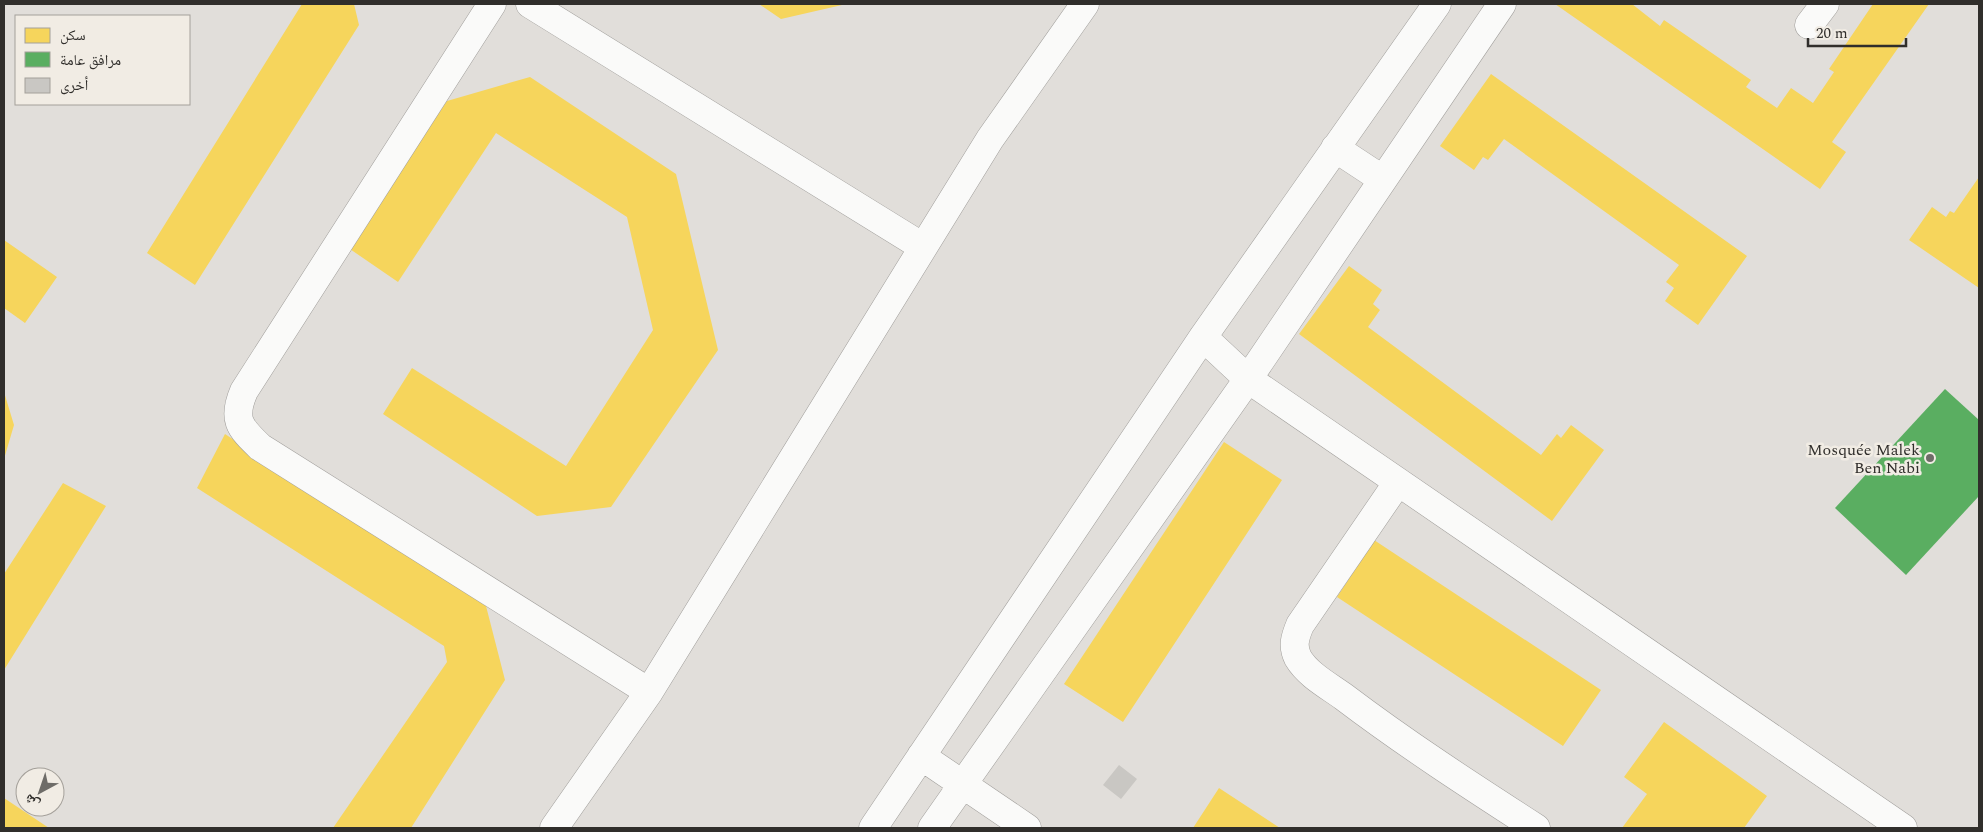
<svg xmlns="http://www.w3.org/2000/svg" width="1983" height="832" viewBox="0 0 1983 832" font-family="Spectral,'Noto Naskh Arabic',serif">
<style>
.homes{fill:#f6d55c}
.public{fill:#5aae61}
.building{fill:#c9c7c3}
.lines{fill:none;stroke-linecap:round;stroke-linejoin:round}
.minor-casing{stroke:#a09e9b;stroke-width:29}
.minor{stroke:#fafaf9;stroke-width:28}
.poi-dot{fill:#6e6c68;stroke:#f1ece4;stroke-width:2}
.labels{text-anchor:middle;stroke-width:5;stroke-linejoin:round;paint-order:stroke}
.poi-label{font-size:16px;fill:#302e2b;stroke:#f1ece4;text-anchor:end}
</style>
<rect width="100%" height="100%" fill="#e1deda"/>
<path class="homes" d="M302,4H354L359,25L195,285L147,253Z
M759,4H842V5L781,19Z
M1555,4H1632L1660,26L1664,20L1751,80L1746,87L1777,108L1791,88L1813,103L1834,72L1829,69L1873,4H1929L1832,142L1846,152L1820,189Z
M1491,74L1747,256L1698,325L1665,301L1674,288L1666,282L1679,265L1504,139L1488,160L1483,157L1474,170L1440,146Z
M530,77L676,174L718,350L611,507L537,516L383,414L412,368L566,466L653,330L627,217L496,133L398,282L347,247L447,101Z
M1979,177V288L1909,240L1932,207L1946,217L1950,211L1954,213Z
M4,240L57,277L25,323L4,308Z
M1349,266L1382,290L1373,304L1380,310L1368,327L1541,455L1557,434L1561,438L1571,425L1604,450L1552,521L1299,334Z
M4,392L14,425L4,459Z
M225,434L486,606L505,680L411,828H333L447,662L444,646L197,488Z
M1224,442L1282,480L1123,722L1064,684Z
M63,483L106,506L4,670V574Z
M1374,540L1601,690L1563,746L1337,597Z
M1664,722L1767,796L1744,828H1622L1647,794L1624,777Z
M1219,788L1280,828H1193Z
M4,798L49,828H4Z"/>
<path class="public" d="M1945,389L1979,420V496L1906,575L1835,508Z"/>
<path class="building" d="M1119,765L1137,779L1121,799L1103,785Z"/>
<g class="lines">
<defs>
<path id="minor" d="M492,4L244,391C232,419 239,427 260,447L649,692
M530,4L923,247
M1809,25L1825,4
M1335,148L1382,179
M1203,337L1248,379L1903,828
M1398,482L1300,625C1295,637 1292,646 1298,658C1308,675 1329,686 1344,697C1406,744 1471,786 1536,828
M921,756L1027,828
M554,828L649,692L990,139L1085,4
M873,828L1203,337L1437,4
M932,828L1248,379L1502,4"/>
</defs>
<use href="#minor" class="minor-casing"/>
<use href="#minor" class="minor"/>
</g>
<circle class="poi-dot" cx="1930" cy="458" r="5"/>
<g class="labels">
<g class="poi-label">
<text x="1920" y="455">Mosquée Malek<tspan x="1920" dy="18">Ben Nabi</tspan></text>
</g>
</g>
<rect width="1983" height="832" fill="none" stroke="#302e2b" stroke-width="10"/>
<rect x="15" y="15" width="175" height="90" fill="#f1ece4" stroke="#a4a09a"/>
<rect x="25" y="28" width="25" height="15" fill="#f6d55c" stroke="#a4a09a"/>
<text x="60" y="40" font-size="15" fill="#302e2b">سكن</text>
<rect x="25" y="52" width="25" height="15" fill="#5aae61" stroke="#a4a09a"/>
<text x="60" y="65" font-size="15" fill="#302e2b">مرافق عامة</text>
<rect x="25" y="78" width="25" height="15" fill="#c9c7c3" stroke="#a4a09a"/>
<text x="60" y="90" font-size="15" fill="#302e2b">أخرى</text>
<g transform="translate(40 792) rotate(220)"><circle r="24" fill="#f1ece4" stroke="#a4a09a"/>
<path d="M0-4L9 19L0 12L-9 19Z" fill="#6e6c68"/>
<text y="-8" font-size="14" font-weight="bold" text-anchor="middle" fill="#302e2b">ش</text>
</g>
<path d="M1808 38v8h98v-8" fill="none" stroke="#302e2b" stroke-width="2.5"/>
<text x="1816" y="38" font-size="15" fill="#302e2b" stroke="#f1ece4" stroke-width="4" paint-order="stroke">20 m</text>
</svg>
